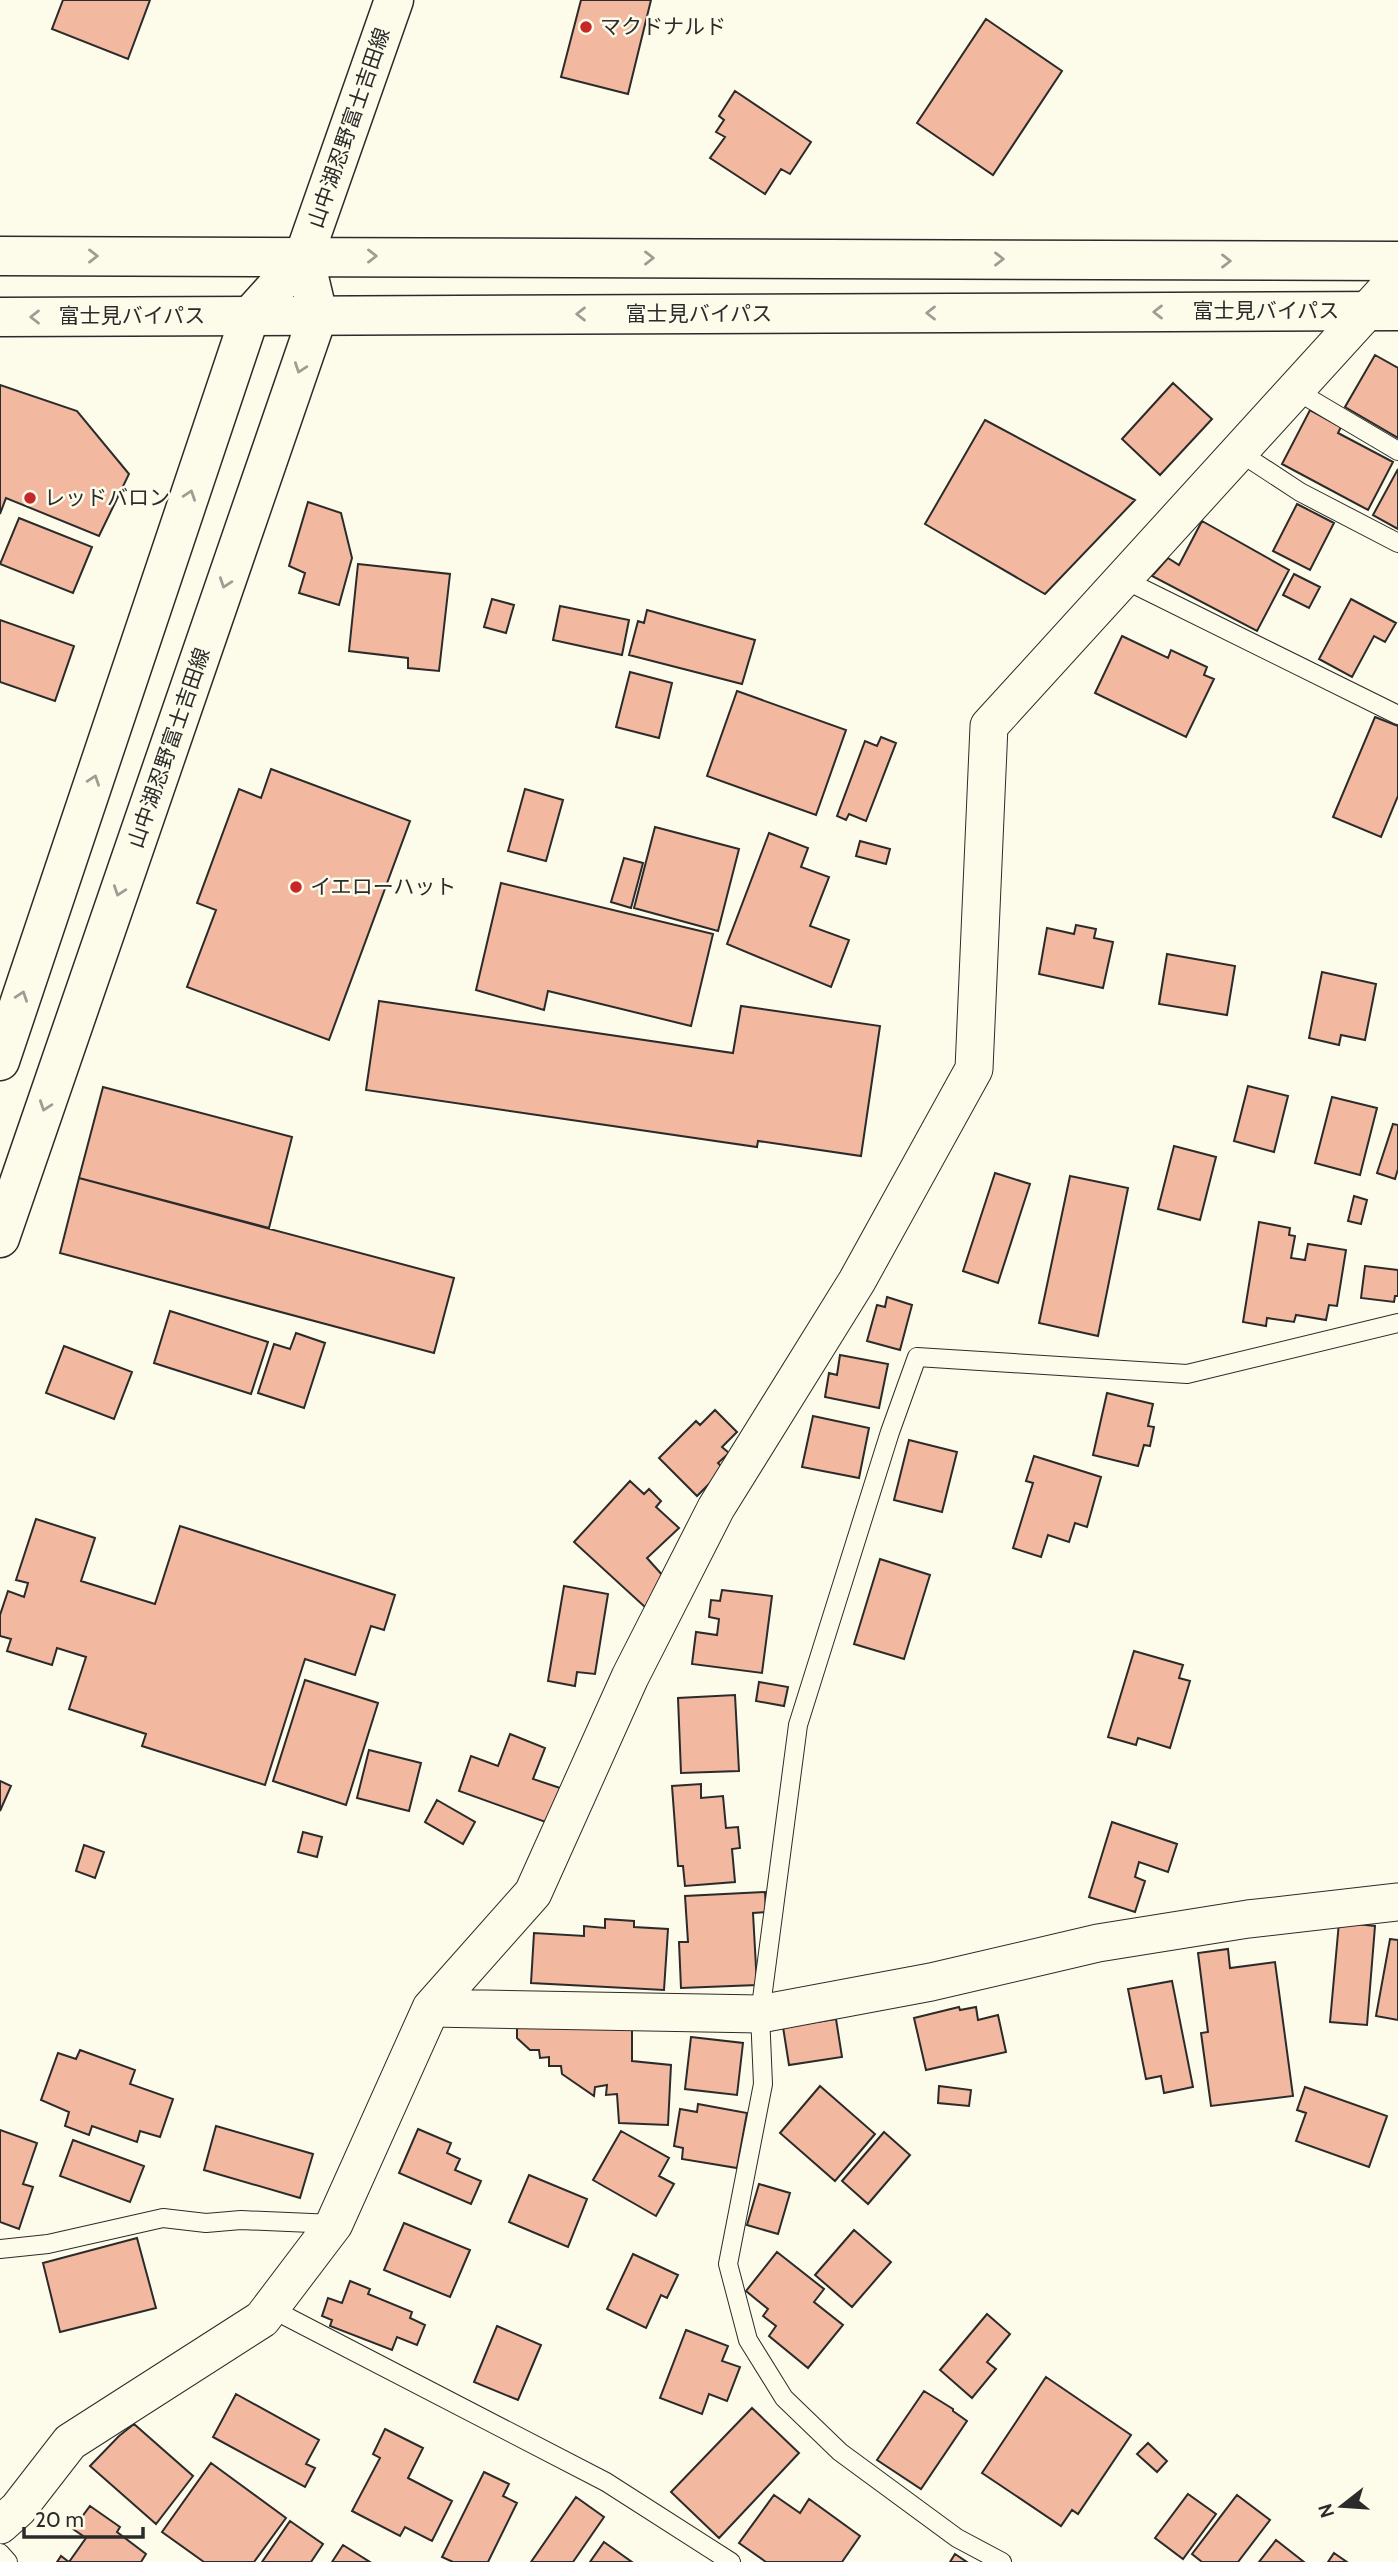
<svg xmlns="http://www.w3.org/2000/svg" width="1398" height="2562" viewBox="0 0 1398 2562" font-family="Cabin,'Noto Sans JP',sans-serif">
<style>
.building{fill:#f2b8a0;stroke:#2b2b2b;stroke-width:2}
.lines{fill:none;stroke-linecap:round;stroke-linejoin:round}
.service-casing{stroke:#2b2b2b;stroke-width:20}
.minor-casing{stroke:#2b2b2b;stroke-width:39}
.secondary-casing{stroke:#2b2b2b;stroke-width:41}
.trunk-casing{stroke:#2b2b2b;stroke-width:41}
.service{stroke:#fdfbea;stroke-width:18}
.minor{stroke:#fdfbea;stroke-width:37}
.secondary{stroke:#fdfbea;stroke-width:38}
.trunk{stroke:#fdfbea;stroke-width:38}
.oneway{stroke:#9e9d94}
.poi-dot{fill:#c62828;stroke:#fdfbea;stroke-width:2.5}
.labels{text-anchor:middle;stroke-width:5;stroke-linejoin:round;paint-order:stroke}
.poi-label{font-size:21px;fill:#2b2b2b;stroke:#fdfbea;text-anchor:start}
.street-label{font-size:21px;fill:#2b2b2b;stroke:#fdfbea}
</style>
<rect width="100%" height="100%" fill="#fdfbea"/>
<path class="building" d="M63,0H150L128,59L52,29Z
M581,0H651L628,94L561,77Z
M986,19L1062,71L993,175L917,123Z
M735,91L811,142L790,174L781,169L765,194L710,158L725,137L716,132L724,120L719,116Z
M1375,355L1398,368V438L1345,407Z
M1173,383L1212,419L1160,475L1122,439Z
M0,385L77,411L129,474L99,536L6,498L0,514Z
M1310,410L1341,427L1338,433L1393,462L1368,510L1282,464Z
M985,420L1135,500L1045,594L925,524Z
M1398,469V529L1373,515Z
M308,502L341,513L352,558L339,605L299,593L305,573L289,566Z
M1297,504L1334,523L1310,570L1273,551Z
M19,518L92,547L73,593L0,564Z
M1202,521L1289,570L1257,631L1152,576L1168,558L1179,565Z
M358,564L450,574L439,671L408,668V658L349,651Z
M1294,574L1320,587L1309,608L1283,595Z
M492,599L514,605L506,633L484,627Z
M1351,599L1396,623L1385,642L1374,636L1352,677L1319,659Z
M560,606L629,620L622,655L553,640Z
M647,610L755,640L742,684L629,655L638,621L644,623Z
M0,620L74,646L55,701L0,682Z
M1122,636L1168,658L1171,650L1207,667L1204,675L1214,679L1186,737L1095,693Z
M630,672L672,683L659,738L616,727Z
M737,691L846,730L816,815L707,776Z
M1375,717L1398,726V796L1381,837L1333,817Z
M881,737L896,743L866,821L849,814L846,820L837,816L865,741L877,746Z
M271,769L410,821L329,1040L187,987L216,910L197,903L239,789L261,798Z
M525,789L563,800L546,861L508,851Z
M655,827L739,849L718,931L634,908Z
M769,833L808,848L801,867L829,877L810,926L849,940L831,987L727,944Z
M860,841L890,849L886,864L856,856Z
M624,858L643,863L631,908L611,902Z
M501,883L713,934L691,1026L548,991L544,1010L476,990Z
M1076,925L1096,929L1094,938L1113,942L1103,988L1039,974L1047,928L1074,934Z
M1167,954L1235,966L1227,1015L1159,1004Z
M1322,972L1376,984L1365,1040L1341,1035L1339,1045L1309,1038Z
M379,1001L733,1053L741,1006L880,1026L861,1156L758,1141L757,1147L366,1090Z
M1248,1086L1288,1096L1274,1152L1234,1141Z
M103,1087L292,1137L269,1228L79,1178Z
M1332,1097L1377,1108L1360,1175L1315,1163Z
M1393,1124L1398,1125V1169L1395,1179L1377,1173Z
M1174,1146L1216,1157L1200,1220L1158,1209Z
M995,1173L1030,1184L998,1283L963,1271Z
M1070,1176L1128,1188L1098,1336L1039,1323Z
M79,1178L454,1278L434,1353L60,1253Z
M1354,1196L1367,1200L1361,1224L1348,1221Z
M1259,1222L1290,1228L1289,1235L1295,1236L1291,1258L1305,1260L1308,1244L1346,1250L1337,1306L1329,1305L1326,1320L1296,1315L1294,1322L1267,1318L1266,1326L1243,1322Z
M1365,1266L1398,1270V1296H1395L1394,1302L1361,1298Z
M887,1297L912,1305L900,1350L867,1341L877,1305L885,1307Z
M170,1311L268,1342L251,1394L154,1363Z
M296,1333L325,1343L304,1408L258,1393L274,1344L290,1349Z
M64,1346L132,1372L114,1419L46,1393Z
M840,1355L888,1364L879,1408L825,1397L829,1373L837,1375Z
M1107,1393L1153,1404L1148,1426L1154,1427L1150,1446L1144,1445L1138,1466L1093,1455Z
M715,1410L737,1432L722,1447L729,1453L718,1463L724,1469L697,1496L659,1458L696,1421L700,1425Z
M813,1416L869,1428L859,1478L802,1467Z
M909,1440L957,1452L942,1512L894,1500Z
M1034,1456L1101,1477L1087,1527L1075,1523L1069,1542L1048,1535L1041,1557L1013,1548L1033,1483L1026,1481Z
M630,1481L644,1494L649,1489L661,1501L656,1507L679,1528L647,1558L664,1577L646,1608L574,1542Z
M36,1519L95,1538L81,1581L155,1604L180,1526L395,1595L384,1630L371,1626L355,1675L305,1659L265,1785L142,1746L146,1734L69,1709L86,1657L57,1648L52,1665L7,1651L11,1639L0,1636V1615L8,1591L24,1597L28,1583L16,1580Z
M880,1559L930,1575L904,1659L854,1644Z
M564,1586L608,1594L595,1674L577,1672L575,1686L548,1681Z
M722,1590L772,1596L762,1673L692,1664L696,1632L717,1635L719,1619L709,1617L711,1600L720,1601Z
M1134,1651L1183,1665L1179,1678L1190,1681L1170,1748L1138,1738L1136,1745L1108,1737Z
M305,1680L378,1703L346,1805L273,1781Z
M759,1682L788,1687L784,1706L756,1701Z
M735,1695L739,1771L681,1773L678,1698Z
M510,1734L545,1748L533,1779L566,1790L554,1825L459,1791L471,1756L498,1766Z
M369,1750L421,1763L409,1811L357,1798Z
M0,1781L11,1786L0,1811Z
M701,1784V1798L723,1796L726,1828L738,1827L740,1848L732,1849L735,1882L685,1886L683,1866H678L672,1786Z
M437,1800L475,1822L463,1844L425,1822Z
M1112,1822L1177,1844L1168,1872L1139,1862L1135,1877L1145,1881L1135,1912L1089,1897Z
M303,1832L322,1837L317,1857L298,1852Z
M84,1845L104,1852L95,1878L76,1871Z
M765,1892L766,1912L753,1913L757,1985L681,1988L679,1942H688L685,1896Z
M605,1919L634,1921V1927L668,1929L664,1990L531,1983L534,1933L584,1936V1926L605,1928Z
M1339,1922L1375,1926L1367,2025L1330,2022Z
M1390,1939L1398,1940V2020L1376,2016Z
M1228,1949L1230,1968L1275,1962L1293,2096L1211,2106L1201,2033L1208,2032L1198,1953Z
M1172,1981L1193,2087L1164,2093L1161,2076L1146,2079L1128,1989Z
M959,2007L960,2010L976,2007L978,2020L998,2015L1006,2052L926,2070L914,2018Z
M517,2019L632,2021V2061L671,2065L668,2125L619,2123L617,2094L606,2095L607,2085L595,2087L594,2096L562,2074L561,2066H549V2057L540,2058L539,2050H530L517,2038Z
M836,2019L842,2057L789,2065L783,2027Z
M691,2037L743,2043L737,2095L685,2089Z
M80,2050L135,2070L130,2084L173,2099L160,2137L140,2131L137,2142L92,2126L89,2135L65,2126L69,2112L41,2100L58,2053L76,2059Z
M820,2086L875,2134L835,2181L780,2133Z
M939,2086L971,2090L969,2106L938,2103Z
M1305,2087L1387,2116L1369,2167L1296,2141L1306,2113L1297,2110Z
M698,2104L747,2113L737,2168L682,2159L683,2148L674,2146L680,2109L697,2112Z
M216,2126L313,2154L300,2198L204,2170Z
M418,2129L451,2143L447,2153L460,2159L455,2170L481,2181L471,2204L399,2173Z
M0,2130L37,2143L23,2184L33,2187L19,2229L0,2222Z
M621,2131L669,2158L659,2176L674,2184L656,2216L593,2180Z
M884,2132L910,2155L868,2204L842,2181Z
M73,2140L144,2166L130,2202L60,2176Z
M529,2175L587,2199L568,2247L509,2222Z
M759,2184L790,2193L778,2234L747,2225Z
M404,2223L470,2250L450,2297L384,2270Z
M854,2230L891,2262L852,2307L815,2275Z
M137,2238L156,2308L60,2332L43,2263Z
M777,2252L824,2289L814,2302L843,2325L808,2368L769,2336L776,2326L763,2316L768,2309L746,2291Z
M633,2254L678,2275L667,2298L661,2295L646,2328L607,2309Z
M350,2281L370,2289L368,2294L412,2312L410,2318L425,2325L417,2345L397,2337L392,2350L330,2326L332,2320L322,2316L328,2298L342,2303Z
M987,2314L1010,2334L987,2362L996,2369L972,2398L940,2370Z
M497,2326L541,2345L518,2400L474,2382Z
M686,2330L728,2346L722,2361L740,2367L727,2401L709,2394L702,2414L660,2398Z
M1046,2377L1131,2435L1078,2514L1072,2510L1061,2526L982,2473Z
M924,2391L953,2409V2411L967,2421L921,2489L877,2460Z
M236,2394L319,2440L306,2464L315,2468L305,2487L213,2437Z
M752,2408L799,2453L719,2538L671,2492Z
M134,2424L193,2476L156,2524L90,2466L119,2436Z
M385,2429L423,2448L408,2478L452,2501L432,2541L405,2527L400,2536L352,2511L380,2458L373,2454Z
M1148,2443L1167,2461L1157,2472L1137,2454Z
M211,2463L286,2518L254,2562H204L162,2532Z
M484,2472L509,2484L503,2496L517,2503L488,2562H453L442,2557Z
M1188,2494L1216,2514L1183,2559L1155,2538Z
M774,2495L800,2513L809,2499L860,2536L842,2562H766L739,2543Z
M1237,2495L1270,2520L1238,2562H1202L1192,2554Z
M576,2497L604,2517L573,2562H531Z
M90,2506L120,2527L117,2532L146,2554L141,2562H57L61,2556L69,2562L86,2538L73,2529Z
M290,2521L323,2544L311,2562H262Z
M1276,2540L1304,2562H1259Z
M604,2542L632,2562H590Z
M343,2545L370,2562H332Z
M1334,2553L1347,2562H1328Z
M955,2554L967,2562H950Z"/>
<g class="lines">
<defs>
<path id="service" d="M1295,390L1398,451
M1239,452L1300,492L1398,543
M1123,579L1398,715
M0,2249L48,2244L163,2218L206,2223L241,2220L334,2224
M270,2308L606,2482L731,2562
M0,2553L8,2562
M1002,2562L957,2538L840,2452L784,2398L748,2340L728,2264L763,2084L760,2014L798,1725L890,1432L917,1357L1187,1374L1398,1323"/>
<path id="minor" d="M431,2008L760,2014L931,1982L1098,1943L1248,1919L1398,1902
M0,2525L18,2509L70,2442L262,2319L334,2224L431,2008L533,1893L630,1677L716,1508L857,1281L974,1069L989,726L1398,277"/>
<path id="secondary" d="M0,1061L250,316L304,256L394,0
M0,1238L318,315L304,256"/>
<path id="trunk" d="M0,256L1398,261
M0,317L1398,311"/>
</defs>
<use href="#service" class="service-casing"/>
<use href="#minor" class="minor-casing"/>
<use href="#secondary" class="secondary-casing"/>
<use href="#trunk" class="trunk-casing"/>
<use href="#service" class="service"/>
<use href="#minor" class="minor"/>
<use href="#secondary" class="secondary"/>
<use href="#trunk" class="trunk"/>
</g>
<defs><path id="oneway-chevron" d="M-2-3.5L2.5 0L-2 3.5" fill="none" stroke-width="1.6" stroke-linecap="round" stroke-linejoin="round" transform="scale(1.75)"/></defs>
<g class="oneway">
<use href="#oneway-chevron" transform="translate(93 256)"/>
<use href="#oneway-chevron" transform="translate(372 256)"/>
<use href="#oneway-chevron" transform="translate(649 258)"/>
<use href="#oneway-chevron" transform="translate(999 259)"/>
<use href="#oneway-chevron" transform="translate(1226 261)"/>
<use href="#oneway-chevron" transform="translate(1158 312) rotate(180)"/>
<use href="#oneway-chevron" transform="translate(931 313) rotate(180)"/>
<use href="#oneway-chevron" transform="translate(581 314) rotate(180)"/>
<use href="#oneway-chevron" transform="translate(35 317) rotate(180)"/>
<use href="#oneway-chevron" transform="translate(300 368) rotate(109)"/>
<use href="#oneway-chevron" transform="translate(190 495) rotate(-71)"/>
<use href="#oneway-chevron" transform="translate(225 583) rotate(109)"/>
<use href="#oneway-chevron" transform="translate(94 780) rotate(-71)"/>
<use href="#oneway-chevron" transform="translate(119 891) rotate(109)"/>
<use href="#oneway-chevron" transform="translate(22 996) rotate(-71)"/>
<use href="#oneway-chevron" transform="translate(45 1106) rotate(109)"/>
</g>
<g class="poi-dot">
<circle cx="586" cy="27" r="7"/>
<circle cx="30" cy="498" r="7"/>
<circle cx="296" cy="887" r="7"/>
</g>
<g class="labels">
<g class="poi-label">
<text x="600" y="34">マクドナルド</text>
<text x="44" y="505">レッドバロン</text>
<text x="310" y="894">イエローハット</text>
</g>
<g class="street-label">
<text transform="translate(349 128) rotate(-71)" y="7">山中湖忍野富士吉田線</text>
<text x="1266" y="318">富士見バイパス</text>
<text x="699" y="321">富士見バイパス</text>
<text x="132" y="323">富士見バイパス</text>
<text transform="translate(169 748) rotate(-71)" y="7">山中湖忍野富士吉田線</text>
</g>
</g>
<g transform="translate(1342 2506) rotate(253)" stroke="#fdfbea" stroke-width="5" paint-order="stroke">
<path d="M0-5L12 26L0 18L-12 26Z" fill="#2b2b2b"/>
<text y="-10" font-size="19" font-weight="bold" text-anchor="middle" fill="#2b2b2b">N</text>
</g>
<path d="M24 2527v10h119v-10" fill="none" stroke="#2b2b2b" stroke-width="3.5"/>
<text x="35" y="2527" font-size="21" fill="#2b2b2b" stroke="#fdfbea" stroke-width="5" paint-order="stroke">20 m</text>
</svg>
